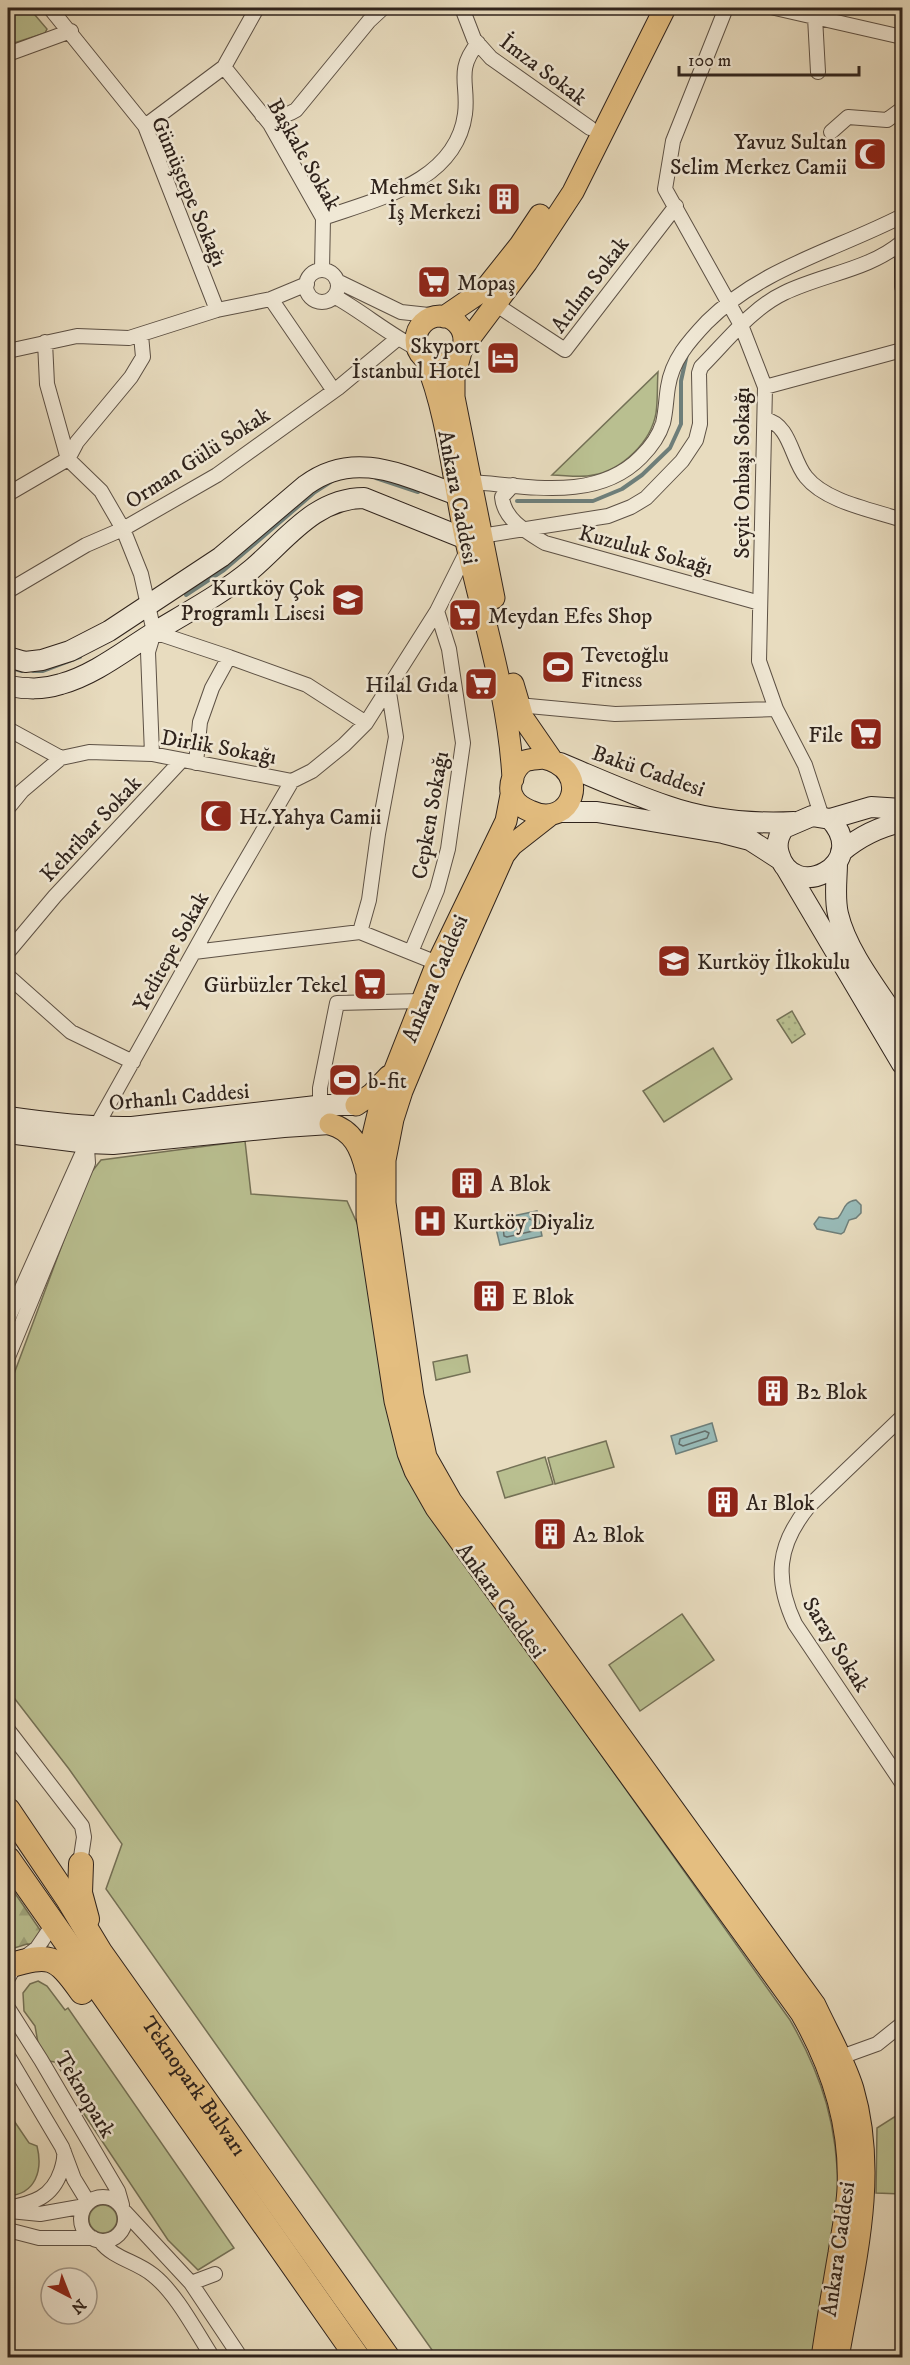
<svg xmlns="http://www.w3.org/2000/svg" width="910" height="2365" viewBox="0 0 910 2365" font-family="'IM FELL DW Pica',serif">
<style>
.grass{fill:#b9bf90;stroke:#747156;stroke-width:1.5}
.forest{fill:url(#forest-firs);stroke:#747156;stroke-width:1.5}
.park{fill:url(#park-dots);stroke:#747156;stroke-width:1.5}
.water{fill:#98bab7;stroke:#6e7e79;stroke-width:1.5}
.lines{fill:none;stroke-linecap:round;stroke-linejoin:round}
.shore{stroke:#646e6a;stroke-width:1.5}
.stream{stroke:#6e7e79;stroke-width:4}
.street-casing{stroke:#5d5145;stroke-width:16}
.secondary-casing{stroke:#2f231c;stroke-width:22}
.primary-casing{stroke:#2f231c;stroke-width:23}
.highway-casing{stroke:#2f231c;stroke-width:26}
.street{stroke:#f0e8d5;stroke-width:14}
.secondary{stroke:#f0e8d5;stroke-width:20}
.primary{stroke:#e4be80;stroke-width:21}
.highway{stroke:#e4be80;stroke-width:24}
.labels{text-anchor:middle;stroke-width:5;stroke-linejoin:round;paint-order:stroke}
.street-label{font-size:22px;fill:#2f231c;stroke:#f0e8d5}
.poi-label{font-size:22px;fill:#2f231c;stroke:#f0e8d5;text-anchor:start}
</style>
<defs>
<pattern id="forest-firs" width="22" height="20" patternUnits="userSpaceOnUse" patternTransform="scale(1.5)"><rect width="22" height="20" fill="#b9bf90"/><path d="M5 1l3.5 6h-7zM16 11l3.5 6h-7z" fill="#9fa47c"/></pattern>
<pattern id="park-dots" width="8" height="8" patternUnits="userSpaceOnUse" patternTransform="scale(1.5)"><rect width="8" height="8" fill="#b9bf90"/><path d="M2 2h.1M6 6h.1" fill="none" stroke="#9fa47c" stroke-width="1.8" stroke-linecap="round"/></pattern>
</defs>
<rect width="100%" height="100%" fill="#e8dcbf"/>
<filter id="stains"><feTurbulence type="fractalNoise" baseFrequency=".00333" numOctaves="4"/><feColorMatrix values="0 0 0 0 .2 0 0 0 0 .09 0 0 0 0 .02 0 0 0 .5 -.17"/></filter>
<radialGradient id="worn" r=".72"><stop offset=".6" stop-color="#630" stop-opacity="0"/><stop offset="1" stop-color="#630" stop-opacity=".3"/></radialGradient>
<path class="grass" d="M8,8H29L47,29L45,33L8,45Z
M658,372C657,385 658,400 656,413C651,442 622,470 593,475C581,478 565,475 552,475Z
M713,1048L732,1079L664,1122L643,1091Z
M245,1141L251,1194L347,1201L365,1241L378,1334L486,1593L790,2020C823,2077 838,2128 838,2194L814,2357H437L106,1889L122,1844L69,1769L8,1690V1390L84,1186L90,1174L101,1160Z
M467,1355L470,1372L436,1380L433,1362Z
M606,1441L614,1467L555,1484L548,1458Z
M545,1457L553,1484L505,1498L497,1472Z
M682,1614L714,1660L640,1711L609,1665Z
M38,1981L47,1986L65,2010L68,2008L234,2248L198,2270L168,2240L82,2111V2101L55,2062L41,2060L35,2026L24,2011L23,1993L30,1984Z
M8,2112L29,2143L37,2146C43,2170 36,2194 8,2196Z
M902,2112V2194L876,2193L877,2128Z
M89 2219a14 14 0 1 1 28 0a14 14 0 1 1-28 0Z"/>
<path class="forest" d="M8,1883L47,1940L48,1945L27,1944L8,1950Z"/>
<path class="park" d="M792,1011L805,1034L792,1043L777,1020Z"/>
<path class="water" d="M856,1200L861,1205V1213L856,1218L849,1220L844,1232L841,1234L817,1229L814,1224L819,1217L833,1219L838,1218C845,1210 843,1202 856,1200Z
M537,1211L542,1236L500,1245L494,1220Z
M712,1423L717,1441L676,1454L671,1436Z"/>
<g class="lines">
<path class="shore" d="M530,1219L533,1221V1231L507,1237L504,1236L503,1225Z
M705,1431L709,1433L707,1438L683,1446L679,1444L680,1439Z"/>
<path class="stream" d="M376,478L418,492
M517,501H593L622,489L642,475L670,448L681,424V381L687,354
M186,595L224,570L315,492L332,481
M8,667L22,671
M33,671H43L80,657"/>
<defs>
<path id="street" d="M50,8L145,126L217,310
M462,8L474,39L491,58L590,128
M726,8L673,141L665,189L741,325L765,387L759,661L776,709L805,765L820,811V816
M775,8L902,37
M815,17L818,72
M8,54L71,31
M224,67L270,124L323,218L322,270
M262,115C275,118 285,117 296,110L369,21L383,8
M145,126L224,67L257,8
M831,132L848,117L887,120L902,109
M323,218C377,199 456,182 465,114C469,84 455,71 478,43
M902,256V287
M306 286a16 16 0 1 1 32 0a16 16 0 1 1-32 0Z
M337,281L401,312L438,316
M334,296C363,312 388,334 418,349
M271,299L334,391
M495,304L565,350L676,206
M45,342L47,384L68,459L101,491L123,529L141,574L154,632L148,652L152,754
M8,351L77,336L129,338L217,310L271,299L307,284
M765,387L902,350
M765,419C791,425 791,459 806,477C826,502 873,510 902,520
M472,482C528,486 597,502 641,457C651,447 659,436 663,423C666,411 666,399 668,387C672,360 689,341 707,322C761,268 836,250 902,216
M513,485L502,497C504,520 527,532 545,543L760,603
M8,494L68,459L77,442L131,377L143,357L141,335
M481,536L608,516L631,507L646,498L682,461L696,440L700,424L699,373L701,367C726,342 752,308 784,293C823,274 869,270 902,242
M8,591L86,545L123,529L217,475L338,388L397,339
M154,632L229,657
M518,705L615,714L776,709
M8,729L61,758
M196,763L200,722L212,688L229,657L307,685L366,723
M8,808L22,791L61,758L89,752L152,754L292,781L312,771L344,745L366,723L437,611L468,549
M360,932L369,900L378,834L396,737L388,686
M8,952L55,896L181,761
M194,952L360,932L437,963
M411,952L437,890L448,849L463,743L449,649L437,611
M8,976L71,1032L133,1062
M320,1105V1088L337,1003L422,1001
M8,1319L87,1143L225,896L292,781
M8,1357L88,1163L87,1148
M902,1417L809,1506C777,1545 774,1579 795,1624L902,1783
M8,1730L82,1826L84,1837L79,1870
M8,1978L16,1964L37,1948L56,1920
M8,2008L41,2060L118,2191L122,2205
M8,2056L62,2147L74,2179L88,2202
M841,2057L877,2044L902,2024
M81 2219a22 22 0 1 1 44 0a22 22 0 1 1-44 0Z
M8,2208C33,2203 52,2198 61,2171C63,2165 65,2159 64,2152
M10,2211L40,2214L85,2206
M125,2212L191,2283L241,2358
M8,2230L39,2238H93
M100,2241C114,2259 136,2261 153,2275C177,2294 196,2332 213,2358
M191,2283L215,2274"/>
<path id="secondary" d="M8,657L25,662L42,660L70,651L109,631L221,557L306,485C356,448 406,477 458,495
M8,686C27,689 42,690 61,684C94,675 124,651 153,633C186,613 222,594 252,569C286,540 315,498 364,498L466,539
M560,763C596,778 631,794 667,806C707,820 752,824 794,822
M560,812H597L723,833L750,840L781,860
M812,816L830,819C872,864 793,904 779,854C776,845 778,836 784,828Z
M830,819L871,807L902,809
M841,852C860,836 878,827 902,822
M837,862C837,879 834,897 838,914C847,953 881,994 902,1027
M786,868L902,1064
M8,1117C49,1123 90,1128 132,1127L325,1105H356
M8,1133L87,1143L113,1144L284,1127L330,1124"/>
<path id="primary" d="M416 340a24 24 0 1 1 48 0a24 24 0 1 1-48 0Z
M444,317L485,289L520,245L540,215
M464,346L527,262L573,192L665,8
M461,352L454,377V397L494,598
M425,359C450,420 453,487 468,550C485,626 509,700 513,779
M513,684L523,718L552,760
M543,758C594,769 572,831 530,811C523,808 516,804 513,797C507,787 514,767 525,761C530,759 538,759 543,758Z
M511,795L506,821L435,968L379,1110L367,1160V1217L395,1401L408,1453L415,1471L436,1508L801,2013C832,2067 851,2127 848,2189C847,2210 842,2232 839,2253C833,2288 827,2323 822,2358
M549,816L512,845L504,855L450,976L402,1091L393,1119L385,1160V1203L413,1396L426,1457L451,1501L815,2005C828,2033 844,2060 853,2089C879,2178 853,2269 838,2358
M356,1105L372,1094L389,1076
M330,1124C353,1130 361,1149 366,1170"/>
<g id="highway">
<path id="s1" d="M8,1810L68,1899L100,1952L388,2358"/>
<path d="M8,1859L358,2358"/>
<path d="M81,1864L80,1893L87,1919"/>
<path d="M8,1966C50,1954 55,1954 82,1992"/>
</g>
</defs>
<use href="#street" class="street-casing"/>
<use href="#secondary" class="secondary-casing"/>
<use href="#primary" class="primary-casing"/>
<use href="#highway" class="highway-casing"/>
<use href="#street" class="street"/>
<use href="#secondary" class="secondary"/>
<use href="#primary" class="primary"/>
<use href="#highway" class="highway"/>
</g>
<defs>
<symbol id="mosque-square" viewBox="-11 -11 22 22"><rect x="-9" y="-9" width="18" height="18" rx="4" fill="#8f2418" stroke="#f0e8d5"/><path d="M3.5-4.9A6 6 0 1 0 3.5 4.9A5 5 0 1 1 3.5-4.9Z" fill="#fff"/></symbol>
<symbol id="building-square" viewBox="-11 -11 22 22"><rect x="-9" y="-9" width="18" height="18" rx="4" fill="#8f2418" stroke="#f0e8d5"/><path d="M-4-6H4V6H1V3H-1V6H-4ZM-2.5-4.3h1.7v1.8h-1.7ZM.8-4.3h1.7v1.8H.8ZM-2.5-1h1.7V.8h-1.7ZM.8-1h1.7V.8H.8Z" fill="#fff"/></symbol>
<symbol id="supermarket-square" viewBox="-11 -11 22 22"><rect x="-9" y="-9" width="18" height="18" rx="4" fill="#8f2418" stroke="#f0e8d5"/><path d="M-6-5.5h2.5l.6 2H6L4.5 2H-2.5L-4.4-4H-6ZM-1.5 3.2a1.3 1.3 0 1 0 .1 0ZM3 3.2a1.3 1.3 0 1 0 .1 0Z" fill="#fff"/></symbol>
<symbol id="hotel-square" viewBox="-11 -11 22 22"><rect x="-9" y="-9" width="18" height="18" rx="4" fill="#8f2418" stroke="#f0e8d5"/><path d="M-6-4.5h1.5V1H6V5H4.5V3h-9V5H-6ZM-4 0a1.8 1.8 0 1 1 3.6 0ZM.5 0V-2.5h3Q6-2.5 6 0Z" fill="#fff"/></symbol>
<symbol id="school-square" viewBox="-11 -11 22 22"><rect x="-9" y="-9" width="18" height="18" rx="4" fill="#8f2418" stroke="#f0e8d5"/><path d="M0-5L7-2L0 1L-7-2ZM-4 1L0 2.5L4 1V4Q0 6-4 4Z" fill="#fff"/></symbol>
<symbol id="stadium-square" viewBox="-11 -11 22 22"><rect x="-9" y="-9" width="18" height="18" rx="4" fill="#8f2418" stroke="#f0e8d5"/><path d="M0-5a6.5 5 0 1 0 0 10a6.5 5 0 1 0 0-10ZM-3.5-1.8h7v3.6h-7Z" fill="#fff"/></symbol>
<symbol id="hospital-square" viewBox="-11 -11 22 22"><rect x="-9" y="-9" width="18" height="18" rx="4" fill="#8f2418" stroke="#f0e8d5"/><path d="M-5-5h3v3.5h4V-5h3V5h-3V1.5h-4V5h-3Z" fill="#fff"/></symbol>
</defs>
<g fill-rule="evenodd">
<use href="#mosque-square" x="851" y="135" width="38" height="38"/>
<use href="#building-square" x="485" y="180" width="38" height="38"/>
<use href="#supermarket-square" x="415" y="263" width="38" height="38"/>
<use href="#hotel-square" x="484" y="339" width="38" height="38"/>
<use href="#school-square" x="329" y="581" width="38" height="38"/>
<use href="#supermarket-square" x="446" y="596" width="38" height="38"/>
<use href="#stadium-square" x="539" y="648" width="38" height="38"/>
<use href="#supermarket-square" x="462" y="665" width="38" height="38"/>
<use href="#supermarket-square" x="847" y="715" width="38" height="38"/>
<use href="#mosque-square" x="197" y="797" width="38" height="38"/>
<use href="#school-square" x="655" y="942" width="38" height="38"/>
<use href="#supermarket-square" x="351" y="965" width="38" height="38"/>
<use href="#stadium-square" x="326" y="1061" width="38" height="38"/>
<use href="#building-square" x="448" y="1164" width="38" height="38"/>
<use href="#hospital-square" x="411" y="1202" width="38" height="38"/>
<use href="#building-square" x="470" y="1277" width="38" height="38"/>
<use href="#building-square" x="754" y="1372" width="38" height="38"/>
<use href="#building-square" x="704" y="1483" width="38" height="38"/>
<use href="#building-square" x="531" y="1515" width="38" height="38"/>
</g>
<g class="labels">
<g class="street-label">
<text transform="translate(544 69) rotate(37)" y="8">İmza Sokak</text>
<text transform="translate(305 154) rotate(60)" y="8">Başkale Sokak</text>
<text transform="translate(190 191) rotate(67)" y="8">Gümüştepe Sokağı</text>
<text transform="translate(589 284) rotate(-53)" y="8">Atılım Sokak</text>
<text transform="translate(197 457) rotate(-33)" y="8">Orman Gülü Sokak</text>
<text transform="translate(741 473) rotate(-90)" y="8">Seyit Onbaşı Sokağı</text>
<text transform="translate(459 497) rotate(79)" y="8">Ankara Caddesi</text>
<text transform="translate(646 549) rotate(15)" y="8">Kuzuluk Sokağı</text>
<text transform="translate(219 746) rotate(10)" y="8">Dirlik Sokağı</text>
<text transform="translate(649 770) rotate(19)" y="8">Bakü Caddesi</text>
<text transform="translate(429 815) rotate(-80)" y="8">Cepken Sokağı</text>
<text transform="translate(90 828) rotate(-47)" y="8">Kehribar Sokak</text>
<text transform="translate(170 951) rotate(-61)" y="8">Yeditepe Sokak</text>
<text transform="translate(434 978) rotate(-67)" y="8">Ankara Caddesi</text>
<text transform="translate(179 1096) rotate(-5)" y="8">Orhanlı Caddesi</text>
<text transform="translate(502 1600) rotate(54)" y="8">Ankara Caddesi</text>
<text transform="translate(837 1644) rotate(58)" y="8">Saray Sokak</text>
<text dy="8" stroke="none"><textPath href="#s1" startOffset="333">Teknopark Bulvarı</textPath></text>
<text transform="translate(86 2094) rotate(59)" y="8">Teknopark</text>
<text transform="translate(837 2249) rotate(-82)" y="8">Ankara Caddesi</text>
</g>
<g class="poi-label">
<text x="847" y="149" text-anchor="end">Yavuz Sultan<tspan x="847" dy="25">Selim Merkez Camii</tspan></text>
<text x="481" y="194" text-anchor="end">Mehmet Sıkı<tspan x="481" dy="25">İş Merkezi</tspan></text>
<text x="457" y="290">Mopaş</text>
<text x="480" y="353" text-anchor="end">Skyport<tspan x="480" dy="25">İstanbul Hotel</tspan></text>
<text x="325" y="595" text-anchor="end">Kurtköy Çok<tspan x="325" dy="25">Programlı Lisesi</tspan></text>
<text x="488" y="623">Meydan Efes Shop</text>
<text x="581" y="662">Tevetoğlu<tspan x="581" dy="25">Fitness</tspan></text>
<text x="458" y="692" text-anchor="end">Hilal Gıda</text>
<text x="843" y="742" text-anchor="end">File</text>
<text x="239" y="824">Hz.Yahya Camii</text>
<text x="697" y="969">Kurtköy İlkokulu</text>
<text x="347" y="992" text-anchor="end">Gürbüzler Tekel</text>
<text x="368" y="1088">b-fit</text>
<text x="490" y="1191">A Blok</text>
<text x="453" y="1229">Kurtköy Diyaliz</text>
<text x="512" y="1304">E Blok</text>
<text x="796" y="1399">B2 Blok</text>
<text x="746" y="1510">A1 Blok</text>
<text x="573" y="1542">A2 Blok</text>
</g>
</g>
<rect width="910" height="2365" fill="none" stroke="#e8dcbf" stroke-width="30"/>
<rect x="9" y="9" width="892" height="2347" fill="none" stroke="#2f231c" stroke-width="3"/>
<rect x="15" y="15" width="880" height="2335" fill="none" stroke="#2f231c" stroke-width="1.5"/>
<g transform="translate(69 2296) rotate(138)"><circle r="28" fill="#f0e8d5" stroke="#a3998b" stroke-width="1.5"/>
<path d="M0-4.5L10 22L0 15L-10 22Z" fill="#8f2418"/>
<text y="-9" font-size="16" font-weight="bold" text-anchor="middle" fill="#2f231c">N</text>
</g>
<path d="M679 66v9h180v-9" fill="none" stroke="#2f231c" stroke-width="3"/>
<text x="688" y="66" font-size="18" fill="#2f231c" stroke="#f0e8d5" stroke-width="4.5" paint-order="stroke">100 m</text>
<rect width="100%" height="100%" filter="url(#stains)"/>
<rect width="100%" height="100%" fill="url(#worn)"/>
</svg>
